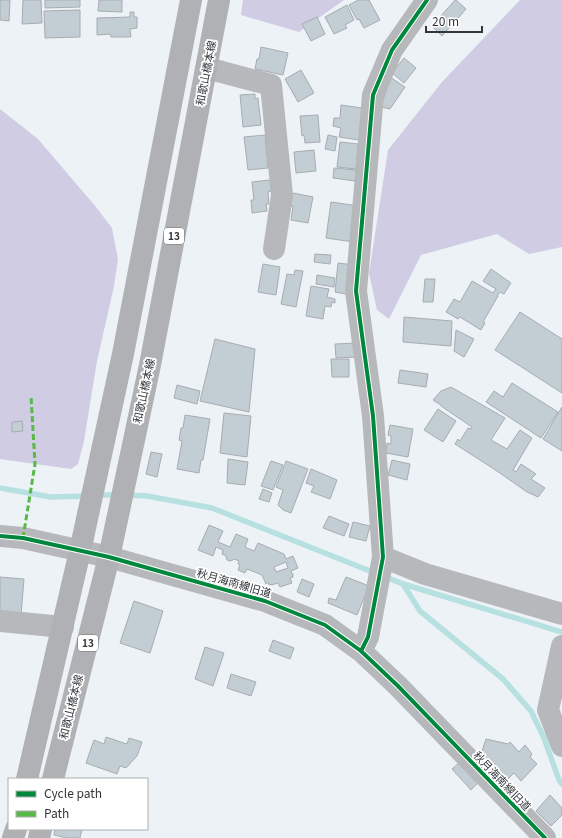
<svg xmlns="http://www.w3.org/2000/svg" width="562" height="838" viewBox="0 0 562 838" font-family="Georgia,'Noto Sans JP',serif">
<style>
.forest{fill:#d0cce3}
.lines{fill:none;stroke-linecap:round;stroke-linejoin:round}
.stream{stroke:#b7e0e1;stroke-width:5.5}
.building{fill:#c2ced4;stroke:#a7acaf;fill-rule:evenodd}
.minor{stroke:#b7b8bb;stroke-width:22}
.major{stroke:#b0b1b4;stroke-width:22}
.quiet{stroke:#58b947;stroke-width:3;stroke-dasharray:6 3;stroke-linecap:butt}
.cycleway-casing{stroke:#fff;stroke-width:6}
.cycleway{stroke:#00873e;stroke-width:4}
.labels{text-anchor:middle;stroke-width:3.5;stroke-linejoin:round;paint-order:stroke}
.shield{fill:#fff;stroke:#707274;stroke-width:1}
.shield-label{font-size:10px;font-weight:bold;fill:#323639}
.street-label{font-size:11px;fill:#323639;stroke:#fff}
</style>
<rect width="100%" height="100%" fill="#edf2f7"/>
<path class="forest" d="M243,0H344L299,32L241,15Z
M520,0H562V247L529,254L497,234L421,255L389,319L377,310L369,273L388,150L442,82Z
M0,109L38,139L96,207L112,228L118,259L114,286L97,361L84,441L78,464L71,469L0,459Z"/>
<g class="lines">
<path class="stream" d="M0,488L51,497L87,496
M97,495H119
M127,495L147,496L212,508L375,573
M383,576L403,584L562,632
M403,584L420,611L503,679L531,711L544,738L559,780L562,784"/>
</g>
<path class="building" d="M0,0H10L9,21L0,20Z
M23,0H41L42,23L22,24Z
M45,0H80V7L45,8Z
M99,0H122V12L98,11Z
M358,0H369L380,20L364,28L359,19L357,20L349,5Z
M455,0H456L466,9L442,36L432,26Z
M347,5L354,20L345,25L347,28L334,34L325,17Z
M80,10V37L45,38L44,11Z
M130,12H134V17H137V28L130,29L131,37H111L110,34L97,35V18L130,17Z
M317,17L325,34L311,41L302,24Z
M261,47L288,53L283,75L255,69L257,59H259Z
M404,58L416,68L404,83L392,73Z
M301,70L314,93L298,102L285,79Z
M390,77L405,87L390,109L381,107Z
M255,94V99L258,98L261,125L243,127L240,95Z
M341,105L362,108L359,140L339,137L341,128L333,126L334,118H340Z
M318,115L320,142L305,143L304,135L302,136L300,116Z
M265,135L268,168L248,170L244,137Z
M328,135L337,137L335,151L325,149Z
M340,142L358,144L356,169L337,167Z
M314,150L316,171L296,173L294,152Z
M334,168L356,170L355,181L333,178Z
M270,180L271,191L268,192L269,204H266L267,211L252,213L251,200H254L252,182Z
M293,193L313,197L308,223L291,220L293,206H290Z
M331,202L359,206L354,242L326,238Z
M315,254L331,255L330,264L314,262Z
M338,263L355,265L351,295L335,292Z
M263,264L280,267L276,295L258,292Z
M491,269L511,283L504,294L500,292L497,296H498L483,322L485,323L481,330L460,317L458,319L446,312L454,299L460,302L472,281L493,293L496,289L483,281Z
M295,270L303,271L296,307L281,304L287,274L294,275Z
M317,275L335,278L334,287L316,284Z
M425,279H435L433,302H423Z
M311,286L329,289L327,297L335,299V303L332,302L331,307L325,306L323,319L306,316Z
M520,312L562,339V393L495,350Z
M404,317L452,321L451,346L403,342Z
M456,330L474,339L464,357L454,351Z
M215,339L255,349L249,412L200,401Z
M357,343V357L336,358L335,344Z
M331,359H349V377H332Z
M400,370L428,374L426,387L398,383Z
M512,383L558,412L541,438L486,402L494,391L503,397Z
M177,385L200,391L197,404L174,398Z
M451,387L505,418L491,440L507,449L520,430L532,438L513,470L516,472L521,464L536,474L531,479L545,488L538,497L527,492L494,469L455,444L458,439L460,441L468,428L471,429L472,427L441,406V405L433,400L441,391Z
M562,407V451L543,439Z
M438,409L456,421L443,442L424,430Z
M224,413L251,416L247,457L220,453Z
M185,415L210,419L203,460H201L199,473L177,469L182,441L179,440L181,428H183Z
M22,421L23,431L12,432V422Z
M390,425L413,429L408,457L386,453L387,443L391,444V436L388,435Z
M151,452L162,454L157,477L146,474Z
M228,459L248,462L245,485L227,483Z
M392,460L410,464L407,480L388,475Z
M271,461L283,465L273,490L261,486Z
M286,461L308,469L291,513L283,510L278,505L283,490L276,487Z
M311,469L337,480L330,499L311,492L314,486L306,483Z
M263,489L272,493L269,502L259,499Z
M329,516L349,524L344,536L323,528Z
M353,522L370,526L366,541L349,537Z
M209,525L223,531L218,542L230,547L236,534L248,539L245,547L254,551L258,543L284,554L286,559L293,556L298,568L291,571L292,574H293V577L290,578L292,583L280,587L278,583L271,585V584L269,585L268,582L266,584L262,575L247,569L245,573L238,570L240,565L238,564L239,561L234,559L233,560L230,561L227,560L226,556L222,554L223,550L216,547L213,556L198,550ZM286,562L288,568L276,572L274,567Z
M0,577L24,579L21,615L0,613Z
M346,577L369,586L357,615L328,603L329,598L336,600Z
M302,579L314,584L309,597L297,592Z
M134,601L163,611L150,653L120,643Z
M273,640L294,648L290,659L269,651Z
M205,647L224,653L213,686L195,679Z
M231,674L256,682L251,696L227,688Z
M106,737L127,744L129,738L142,742L137,756L126,768L120,766L117,774L86,763L94,740L104,744Z
M486,739L508,744L510,742L519,752L525,745L532,754L530,757L537,764L521,781L514,773L507,780L481,754Z
M460,762L479,782L471,790L452,769Z
M550,795L562,808V815L551,826L536,811Z
M55,829H82L80,838H67L54,835Z"/>
<g class="lines">
<path class="minor" d="M207,68L271,85L282,195L274,249
M0,536L23,538L109,557L265,601L325,625L361,651L398,686L545,838
M383,557L425,574L562,614
M0,621L63,627
M562,646L548,710L562,746
M361,651L368,637L383,557L373,416L356,291L373,95L392,50L427,0"/>
<path class="major" d="M27,779L80,551L123,354L191,0
M53,779L109,557L120,506L150,365L219,0
M13,838L16,829
M39,838L41,829"/>
<path class="quiet" d="M23,538L35,464L31,396"/>
<defs>
<path id="cycleway" d="M0,536L23,538L109,557L265,601L325,625L361,651L398,686L545,838
M361,651L368,637L383,557L373,416L356,291L373,95L392,50L427,0"/>
</defs>
<use href="#cycleway" class="cycleway-casing"/>
<use href="#cycleway" class="cycleway"/>
</g>
<g class="labels">
<g class="shield">
<rect x="164" y="228" width="20" height="16" rx="3"/>
<rect x="78" y="635" width="20" height="16" rx="3"/>
</g>
<g class="shield-label">
<text x="174" y="240">13</text>
<text x="88" y="647">13</text>
</g>
<g class="street-label">
<text transform="translate(206 73) rotate(-79)" y="4">和歌山橋本線</text>
<text transform="translate(144 391) rotate(-78)" y="4">和歌山橋本線</text>
<text transform="translate(234 583) rotate(16)" y="4">秋月海南線旧道</text>
<text transform="translate(71 707) rotate(-76)" y="4">和歌山橋本線</text>
<text transform="translate(502 781) rotate(46)" y="4">秋月海南線旧道</text>
</g>
</g>
<rect x="8" y="778" width="140" height="52" fill="#ffffff" stroke="#adafb0"/>
<rect x="16" y="791" width="20" height="6" fill="#00873e" stroke="#adafb0"/>
<text x="44" y="798" font-size="12" fill="#323639">Cycle path</text>
<rect x="16" y="811" width="20" height="6" fill="#58b947" stroke="#adafb0"/>
<text x="44" y="818" font-size="12" fill="#323639">Path</text>
<path d="M426 26v6h56v-6" fill="none" stroke="#323639" stroke-width="2"/>
<text x="432" y="26" font-size="12" fill="#323639" stroke="#ffffff" stroke-width="3" paint-order="stroke">20 m</text>
</svg>
